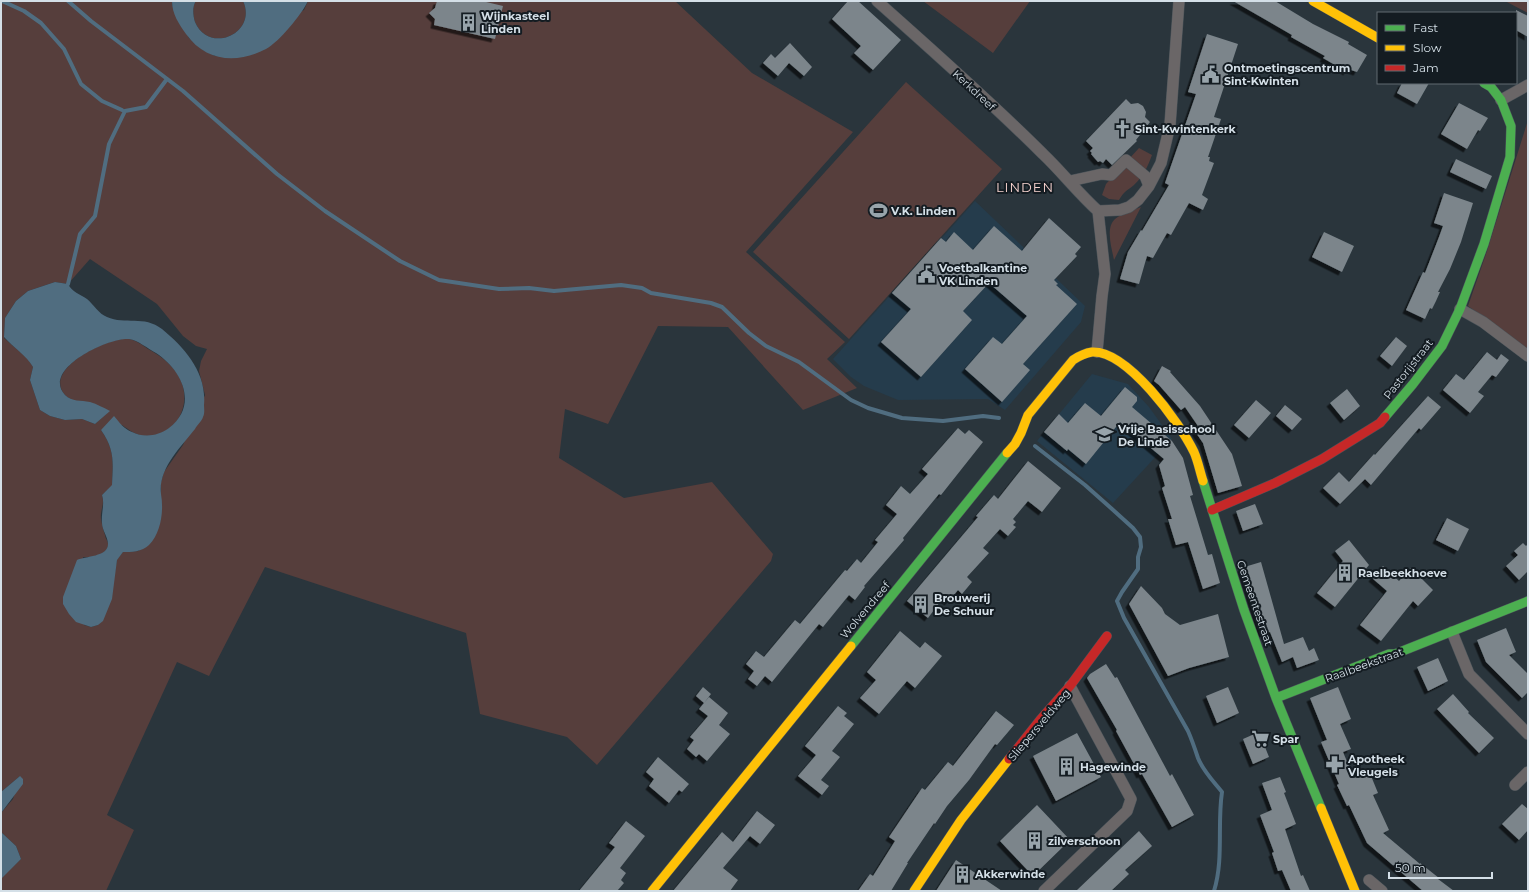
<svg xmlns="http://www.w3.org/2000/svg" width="1529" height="892" viewBox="0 0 1529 892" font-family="Montserrat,sans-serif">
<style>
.built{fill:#253c4c}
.green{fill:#563e3c;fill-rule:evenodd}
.water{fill:#506d80}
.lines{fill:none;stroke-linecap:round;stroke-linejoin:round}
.stream{stroke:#506d80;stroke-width:4}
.building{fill:#7b858b;filter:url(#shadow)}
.street-casing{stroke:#4a5359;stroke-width:12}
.fast-casing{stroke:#4a5359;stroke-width:10}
.slow-casing{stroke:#4a5359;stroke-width:10}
.jam-casing{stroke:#4a5359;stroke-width:10}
.street{stroke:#6a6667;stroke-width:11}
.fast{stroke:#4caf50;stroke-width:9}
.slow{stroke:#ffc107;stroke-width:9}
.jam{stroke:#c62828;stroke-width:9}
.labels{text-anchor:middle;stroke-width:4;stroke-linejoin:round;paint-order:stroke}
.poi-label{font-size:11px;font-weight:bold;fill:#d4dfe7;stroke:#141c22;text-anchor:start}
.street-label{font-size:11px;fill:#d4dfe7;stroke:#141c22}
.quarter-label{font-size:13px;letter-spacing:1px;fill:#f6d3cf;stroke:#141c22}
</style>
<defs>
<filter id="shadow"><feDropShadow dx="-3.5" dy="3.5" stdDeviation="0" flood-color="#0009"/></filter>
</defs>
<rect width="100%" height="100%" fill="#2a353c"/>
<path class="built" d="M975,201L1085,306L1081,322L1005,410L988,399L898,400L864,386L851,377L833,359Z
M1092,374L1128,384L1149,407L1172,439L1113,503L1037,441Z"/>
<path class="green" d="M1,1H172V5L189,38L203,50L215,56L304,10L308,1H675L752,73L853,132L746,252L845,342L827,359L857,388L803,410L728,327L658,326L608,424L565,409L559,458L624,498L712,482L773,554L771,561L597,765L567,737L480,714L466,633L265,567L209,676L177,662L107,815L134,830L106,891H1V879L2,877L21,859L16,846L1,832V813L13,799L20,776L1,792ZM90,259L157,304L183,336L196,346L207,349L201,361L199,371L205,395L183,445L164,472L161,482V491L139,551L123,552L117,559L115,572L98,625L91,627L84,625L83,557C91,558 109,555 108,544C108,541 105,538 105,535C103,530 102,524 101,519C100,510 105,504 102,495L112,486C113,461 115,450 101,430L122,425C129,430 137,436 146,436C180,436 195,398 176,372C169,362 159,355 148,349C143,345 135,340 129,339C109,336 42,369 65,395C72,403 99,406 109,411L95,424L82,419L65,420L50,416L40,410L30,380L33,367L27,358L4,338L5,318L16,301L28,291L55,282L68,284Z
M196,1H243C258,33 209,55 195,22C193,15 192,7 196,1Z
M923,1H1030L993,53Z
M1505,1H1528V13Z
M906,82L1002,169L849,339L753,252Z
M1528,120V350L1468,306L1487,251Z
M1139,148L1152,155C1148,166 1143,177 1134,185C1127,191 1125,190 1119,200L1109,199L1102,195L1106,184Z
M1141,207L1114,260C1112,249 1105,228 1115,219C1122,213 1133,210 1141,207Z"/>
<path class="water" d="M172,1H196C192,7 193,15 195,22C209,55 258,33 243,1H308C302,14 279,42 266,49C237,64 206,62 186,34C179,24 172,14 172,1Z
M55,282L68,284C72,292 80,294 87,299C93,304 99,314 107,317C125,325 144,315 162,329C185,348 207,373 204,405C204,408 205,413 203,417C202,421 197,425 195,429C180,448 158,469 161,494C164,511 161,533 149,545C142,552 131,552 123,552L117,560L112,599L103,621L98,625L91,627L76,622L69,614L63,604V597L77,560C85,556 108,557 108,544C108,537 102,530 102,523C101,513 105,504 102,495L112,485C113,462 115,450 101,430L114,416C119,422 124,429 132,432C144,438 158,436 169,428C199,405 182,370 156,353C148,349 138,340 129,339C109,337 41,369 65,395C72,402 81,400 90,402C97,404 104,408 110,411L95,424L82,419L65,420L50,416L40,410L30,380L33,367C26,355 14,348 4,337L5,318L16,301L28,291Z
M20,776L23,779V784L1,813V792Z
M1,832L16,846L21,859L1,879Z"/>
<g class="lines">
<path class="stream" d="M2,1L24,11L41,23L64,49L81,84L102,101L122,110
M68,1L91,21L183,91L277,174L325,211L400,261L439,280L499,289L529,288L554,291L621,285L642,288L651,293L711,303L722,307L749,333L766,346L799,362L851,400L868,408L902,418L943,421L983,416L999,418
M68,284L80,234L95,216L109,144L125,111L146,107L167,79
M1035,446L1085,485L1112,509L1133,528L1140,537L1141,547L1138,557V569L1122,592L1117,601L1124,618L1188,731C1192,740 1195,749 1198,758C1203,771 1214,782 1222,792C1217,825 1224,859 1214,891"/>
</g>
<path class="building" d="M437,1H482L503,6L495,39L434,25L435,19L429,13L435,8Z
M848,1H858L901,40L873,70L854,53L861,46L832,19Z
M1233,1H1275L1313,24L1349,42L1348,44L1367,55L1357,72L1348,69L1347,72L1323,58L1325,56L1291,37L1292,35Z
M1516,10L1528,16V37L1516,30Z
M1207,34L1238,44L1214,117L1221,119L1208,157H1210L1209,161L1214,163L1202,195L1208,199L1203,210L1189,203L1171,235L1167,233L1153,258L1147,256L1139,284L1120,279L1128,252L1141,230L1142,231L1169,185L1165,183L1196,94L1188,92Z
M790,43L812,67L804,76L789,63L778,76L763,63L771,54L775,58Z
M1402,83H1429L1417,104L1397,93Z
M1126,99L1131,104L1138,103L1143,106L1146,112L1145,117L1150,122L1136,140L1137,141L1112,165L1106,159L1103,163L1100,161L1098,162L1091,154L1092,153L1090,151L1093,148L1086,141Z
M1459,103L1488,118L1480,131L1478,130L1467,149L1441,134Z
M1456,159L1492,176L1486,189L1450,172Z
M1444,193L1473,203L1461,242L1450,269L1438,292H1440L1436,301L1432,309L1430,308L1425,319L1406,310L1423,272L1425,273L1439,237L1443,226L1434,223Z
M1049,218L1081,247L1075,254L1077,256L1054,280L1058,284L1056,285L1077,304L1023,364L1030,370L1002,402L965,369L993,337L1002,344L1027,316L989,283L963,311L972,320L921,377L881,342L911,309L892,293L941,238L946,242L954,232L973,250L994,226L1022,251Z
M1324,232L1354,246L1342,272L1312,257Z
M1396,337L1407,346L1392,366L1380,356Z
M1487,352L1497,360L1501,354L1509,360L1496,377L1492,375L1478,392L1484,396L1470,413L1443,390L1456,374L1464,380Z
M1162,366L1171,371L1170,372L1200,406L1232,454L1242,486L1218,493L1203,443L1194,430L1198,426L1185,407L1181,410L1159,385L1154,381Z
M1125,387L1137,397V401L1132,407L1172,441L1183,458L1193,495L1190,496L1208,555L1212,554L1220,583L1203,589L1188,542L1176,545L1168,519H1172L1162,488L1165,486L1159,465L1164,459L1120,422L1086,464L1068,449L1067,451L1044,432L1059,414L1068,423L1085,403L1101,416Z
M1347,389L1360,406L1344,420L1330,403Z
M1428,396L1441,407L1421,430L1419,428L1371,485L1365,479L1340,504L1323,488L1339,472L1349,482L1374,454L1375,455Z
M1256,400L1271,413L1249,438L1234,425Z
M1285,405L1302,419L1292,430L1276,416Z
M958,428L965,434L969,430L983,442L941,495L939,494L903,538L904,540L864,586L865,587L855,600L849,595L823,627L819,624L772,682L765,676L757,686L748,679L754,671L746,664L756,651L764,657L795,620L800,624L845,570L847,571L857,559L861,563L878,542L875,540L897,514L886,505L901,486L910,494L928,474L922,469Z
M1028,461L1061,488L1042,512L1028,501L1013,519L1016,522L1013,525L1016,527L1008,536L1000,529L983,548L989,553L967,577L972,582L962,594L958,590L948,602L943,598L928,618L907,601L978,517L976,516L994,495L998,499Z
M1255,504L1263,524L1243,531L1236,511Z
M1447,518L1469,529L1458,551L1436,540Z
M1349,540L1369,565L1335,607L1317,593L1343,561L1335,551Z
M1523,543L1526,546L1528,544V571L1519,580L1506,566L1518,555L1514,551Z
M1261,562L1284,644L1303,637L1309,651L1314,648L1319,660L1297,668L1293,657L1282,662L1270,632L1262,634L1241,568Z
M1383,566L1399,581L1411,568L1433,590L1418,606L1413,601L1381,641L1360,625L1387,591L1372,578Z
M1141,586L1162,608L1165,614L1180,625L1218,614L1229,657L1189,668L1168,676L1129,604Z
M1506,628L1516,652L1509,655L1528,674V692L1522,698L1486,662L1477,640Z
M900,631L920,648L925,642L942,656L915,688L907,681L879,714L860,698L876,680L867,672Z
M1438,658L1448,681L1428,691L1417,667Z
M1106,664L1115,678L1117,677L1170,776L1172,774L1194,815L1172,827L1142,774L1140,775L1116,731L1117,730L1087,678L1090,674Z
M703,687L711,694L704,703L696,696Z
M1228,687L1239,713L1217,723L1206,696Z
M1338,687L1351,719L1340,724L1351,749L1343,752L1354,778L1369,771L1378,793L1373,795L1389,830L1383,833L1420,864V863L1439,878L1438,879L1454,891H1423L1367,843L1349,805L1347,806L1337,785L1339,784L1321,742L1327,740L1310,698Z
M1453,694L1469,712L1468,713L1494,738L1479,753L1437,709Z
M709,697L728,713L719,725L730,734L707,761L699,754L696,757L687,749L694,740L690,737L708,716L699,709Z
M838,706L847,713L844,716L854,724L832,751L840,757L821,780L829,786L822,795L798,776L816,755L805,746Z
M996,711L1014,725L997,745L995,744L969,780L947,806L935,824L934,823L907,863H908L891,891H858L870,874L873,876L895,841L889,837L922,788L925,790L948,762L953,766Z
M1259,732L1269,757L1253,764L1243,739Z
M1077,733L1101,777L1056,801L1033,756Z
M658,757L689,784L682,792L679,790L669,803L649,786L654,779L646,772Z
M1280,777L1286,792L1284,793L1296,824L1285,829L1301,876L1303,875L1310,891H1291L1282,870L1278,871L1272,853L1274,852L1260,815L1272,810L1262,783Z
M1522,804L1528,809V830L1519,840L1502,824Z
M1037,805L1070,840L1033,876L1000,841Z
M757,811L775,825L760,844L750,836L723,868L738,880L730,891H673L722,832L733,842Z
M626,821L645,836L620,868L626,873L621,880L624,883L617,891H579L615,847L609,843Z
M1139,831L1152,846L1125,870L1129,874L1111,891H1076Z
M956,860L1002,891H936Z"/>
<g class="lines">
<defs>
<path id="street" d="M877,1C933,51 990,101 1043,154C1062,172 1078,193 1098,211L1105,274L1102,296L1097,352
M1501,100L1528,85
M1070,181L1102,174L1111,175L1126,160L1145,176L1149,186
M1098,211L1120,210L1129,207L1138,200L1149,186L1161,163L1170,125L1179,1
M1460,309L1483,322L1528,356
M1452,632L1469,674L1528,734
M1515,785L1528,772
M1369,880L1382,891
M1044,891L1127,811L1131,799L1070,686"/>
<path id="fast" d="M1385,417L1413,384L1442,346L1460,309L1484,244L1510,157L1511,126L1501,100L1491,87L1484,83
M1203,481L1244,610L1276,698L1321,808
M851,646L1007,453
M1276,698L1389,654H1395L1528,601"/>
<path id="slow" d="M1313,1L1378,38
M1007,453L1015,444L1021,433L1028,415L1073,360C1079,356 1085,353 1092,352C1127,350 1180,423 1194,452C1198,461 1200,472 1203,481
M1321,808L1355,891
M652,891L851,646
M914,891L961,820L1009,759"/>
<path id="jam" d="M1212,510L1275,483L1322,459L1380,423L1385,417
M1009,759L1040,720L1070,686L1107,636"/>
</defs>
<use href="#street" class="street-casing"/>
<use href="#fast" class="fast-casing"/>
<use href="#slow" class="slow-casing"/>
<use href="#jam" class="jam-casing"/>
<use href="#street" class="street"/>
<use href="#fast" class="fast"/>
<use href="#slow" class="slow"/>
<use href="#jam" class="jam"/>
</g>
<defs>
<symbol id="building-bare" viewBox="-9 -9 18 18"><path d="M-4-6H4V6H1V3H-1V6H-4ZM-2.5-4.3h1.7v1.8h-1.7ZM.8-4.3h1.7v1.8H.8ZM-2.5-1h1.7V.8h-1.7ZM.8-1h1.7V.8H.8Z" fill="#98a4ab" stroke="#141c22" stroke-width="2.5" paint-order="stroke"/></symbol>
<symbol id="civic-bare" viewBox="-9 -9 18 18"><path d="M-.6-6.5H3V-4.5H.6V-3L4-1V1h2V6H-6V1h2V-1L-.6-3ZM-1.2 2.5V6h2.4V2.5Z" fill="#98a4ab" stroke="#141c22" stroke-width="2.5" paint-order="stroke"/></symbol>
<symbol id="church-bare" viewBox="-9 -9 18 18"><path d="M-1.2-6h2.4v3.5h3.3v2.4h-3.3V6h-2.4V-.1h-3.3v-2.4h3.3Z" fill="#98a4ab" stroke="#141c22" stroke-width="2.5" paint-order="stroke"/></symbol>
<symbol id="stadium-bare" viewBox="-9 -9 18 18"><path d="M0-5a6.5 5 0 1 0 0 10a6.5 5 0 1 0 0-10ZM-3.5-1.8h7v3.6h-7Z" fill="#98a4ab" stroke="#141c22" stroke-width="2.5" paint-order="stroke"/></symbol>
<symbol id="school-bare" viewBox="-9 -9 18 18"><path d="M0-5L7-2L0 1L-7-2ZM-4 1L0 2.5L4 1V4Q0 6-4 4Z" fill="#98a4ab" stroke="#141c22" stroke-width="2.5" paint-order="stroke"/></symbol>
<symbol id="supermarket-bare" viewBox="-9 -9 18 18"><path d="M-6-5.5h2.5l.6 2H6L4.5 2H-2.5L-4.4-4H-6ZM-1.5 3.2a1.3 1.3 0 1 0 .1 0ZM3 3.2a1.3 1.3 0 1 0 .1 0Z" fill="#98a4ab" stroke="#141c22" stroke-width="2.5" paint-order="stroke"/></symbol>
<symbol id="pharmacy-bare" viewBox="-9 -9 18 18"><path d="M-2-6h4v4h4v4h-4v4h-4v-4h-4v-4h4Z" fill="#98a4ab" stroke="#141c22" stroke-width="2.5" paint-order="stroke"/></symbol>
</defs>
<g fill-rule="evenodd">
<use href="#building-bare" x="456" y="10" width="25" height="25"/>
<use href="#civic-bare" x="1198" y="62" width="25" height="25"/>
<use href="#church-bare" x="1110" y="116" width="25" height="25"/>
<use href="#stadium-bare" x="866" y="198" width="25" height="25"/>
<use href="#civic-bare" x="914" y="262" width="25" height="25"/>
<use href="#school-bare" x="1092" y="422" width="25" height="25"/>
<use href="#building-bare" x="1332" y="560" width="25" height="25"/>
<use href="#building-bare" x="908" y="592" width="25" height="25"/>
<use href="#supermarket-bare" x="1248" y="726" width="25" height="25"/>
<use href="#pharmacy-bare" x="1322" y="752" width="25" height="25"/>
<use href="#building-bare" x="1054" y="754" width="25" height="25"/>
<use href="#building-bare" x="1022" y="828" width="25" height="25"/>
<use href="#building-bare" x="950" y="862" width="25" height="25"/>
</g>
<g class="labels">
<g class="poi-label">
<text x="481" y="20">Wijnkasteel<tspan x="481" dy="13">Linden</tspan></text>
<text x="1224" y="72">Ontmoetingscentrum<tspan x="1224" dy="13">Sint-Kwinten</tspan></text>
<text x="1135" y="133">Sint-Kwintenkerk</text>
<text x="891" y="215">V.K. Linden</text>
<text x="939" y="272">Voetbalkantine<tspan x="939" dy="13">VK Linden</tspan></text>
<text x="1118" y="433">Vrije Basisschool<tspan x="1118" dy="13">De Linde</tspan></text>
<text x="1358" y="577">Raelbeekhoeve</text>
<text x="934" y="602">Brouwerij<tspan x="934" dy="13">De Schuur</tspan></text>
<text x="1273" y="743">Spar</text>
<text x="1348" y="763">Apotheek<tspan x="1348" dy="13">Vleugels</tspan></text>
<text x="1080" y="771">Hagewinde</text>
<text x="1048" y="845">zilverschoon</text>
<text x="975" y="878">Akkerwinde</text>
</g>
<g class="street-label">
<text transform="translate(974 90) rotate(43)" y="4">Kerkdreef</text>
<text transform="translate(1408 369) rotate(-52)" y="4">Pastorijstraat</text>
<text transform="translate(1255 603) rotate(71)" y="4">Gemeentestraat</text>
<text transform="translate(865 610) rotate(-50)" y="4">Wolvendreef</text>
<text transform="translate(1364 665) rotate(-20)" y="4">Raalbeekstraat</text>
<text transform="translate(1039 725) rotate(-50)" y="4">Sliepersveldweg</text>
</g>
<g class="quarter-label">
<text x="1025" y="192">LINDEN</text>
</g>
</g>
<rect width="1529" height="892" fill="none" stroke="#d4dfe7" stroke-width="4"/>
<rect x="1377" y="12" width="140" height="72" fill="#141c22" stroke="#616a71"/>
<rect x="1385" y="25" width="20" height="6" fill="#4caf50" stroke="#616a71"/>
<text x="1413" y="32" font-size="12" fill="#d4dfe7">Fast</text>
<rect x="1385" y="45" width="20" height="6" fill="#ffc107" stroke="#616a71"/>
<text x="1413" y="52" font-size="12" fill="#d4dfe7">Slow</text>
<rect x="1385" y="65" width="20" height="6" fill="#c62828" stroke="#616a71"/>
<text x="1413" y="72" font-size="12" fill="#d4dfe7">Jam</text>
<path d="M1389 872v6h103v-6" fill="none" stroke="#d4dfe7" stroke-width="2"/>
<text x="1395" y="872" font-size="12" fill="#d4dfe7" stroke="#141c22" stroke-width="3" paint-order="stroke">50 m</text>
</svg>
